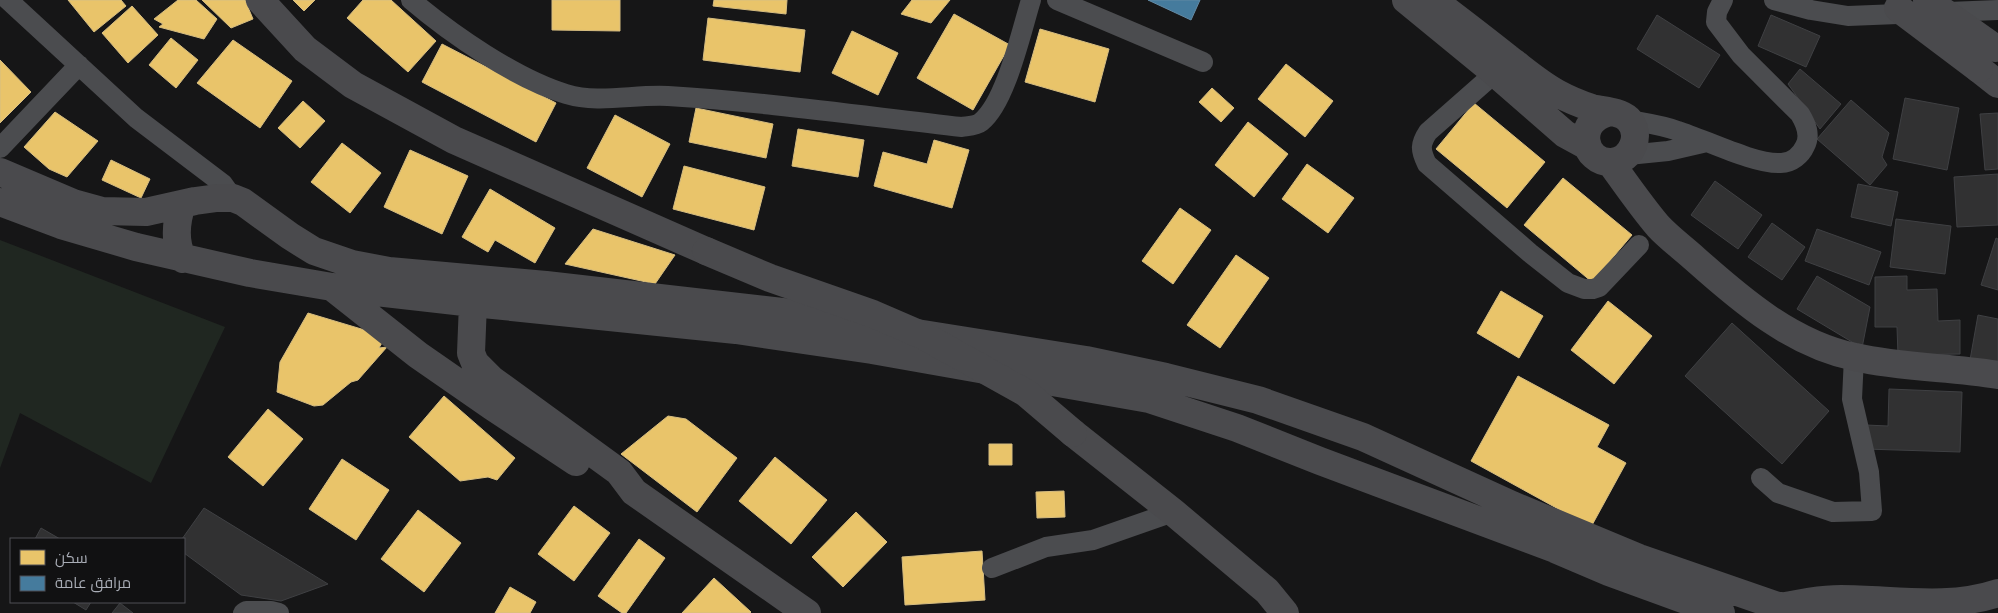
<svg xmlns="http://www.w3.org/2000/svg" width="1998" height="613" viewBox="0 0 1998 613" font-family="'Space Grotesk',Cairo,sans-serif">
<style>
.green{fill:#202721}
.homes{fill:#e9c46a;stroke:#d6bd81}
.public{fill:#457b9d;stroke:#638aa4}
.building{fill:#313132;stroke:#3f4043}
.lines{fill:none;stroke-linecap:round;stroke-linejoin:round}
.street{stroke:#4b4c4f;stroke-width:20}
.secondary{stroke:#4a4a4d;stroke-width:28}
.secondary-bridge{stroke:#4a4a4d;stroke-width:28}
</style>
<rect width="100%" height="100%" fill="#161617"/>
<path class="green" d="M0,240L225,327L151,483L20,413L0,468Z"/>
<path class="homes" d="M68,0H121L126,6L94,32Z
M178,0H196L217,19L204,39L159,27L163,24L154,19Z
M202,0H245L253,19L231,28Z
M293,0H315L304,11Z
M363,0H391L436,41L408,72L347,18Z
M552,0H620V31L552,30Z
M714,0H787L786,14L713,6Z
M912,0H950L931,23L901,14Z
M132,6L158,35L128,63L102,33Z
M954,14L1010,45L973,110L917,78Z
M708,18L805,30L800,72L703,60Z
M1040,29L1109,49L1095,102L1025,82Z
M852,31L898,53L878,95L832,73Z
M171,38L198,60L176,88L149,65Z
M233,40L292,81L260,128L197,83Z
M442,44L556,103L536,142L422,82Z
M0,60L31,92L0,123Z
M1286,64L1333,101L1305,137L1258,99Z
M1212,88L1234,108L1221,122L1199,102Z
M303,101L325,121L300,148L278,128Z
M1474,103L1545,162L1507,208L1436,149Z
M696,108L773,124L766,158L689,142Z
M55,112L98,141L67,177L49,169L24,147Z
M615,115L670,144L642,197L587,168Z
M1248,122L1288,154L1254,197L1215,165Z
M798,129L864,140L858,177L792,166Z
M934,140L969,150L952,208L874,186L883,152L927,164Z
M342,143L381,173L350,213L311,182Z
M410,150L468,176L442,234L384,207Z
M111,160L150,179L141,198L102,180Z
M1307,164L1354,198L1328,233L1282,199Z
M684,166L765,187L754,230L673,209Z
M1563,178L1632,235L1592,282L1524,225Z
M490,189L555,228L535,263L495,240L488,252L462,237Z
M1180,208L1211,230L1173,284L1142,261Z
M593,229L675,255L655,284L565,264Z
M1236,255L1269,278L1220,348L1187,325Z
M1501,291L1543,316L1519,358L1477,333Z
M1608,301L1652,336L1614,384L1571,350Z
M308,313L368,331L383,341L379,348L387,347L358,380L351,382L323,405L314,406L277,392L280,362Z
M1518,376L1609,425L1597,447L1626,463L1591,527L1471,461Z
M444,396L515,458L497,480L488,477L460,481L409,437Z
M268,409L303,439L263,486L228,457Z
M668,416L686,419L737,458L697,512L621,454Z
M989,444H1012V465H989Z
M775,457L827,500L791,544L739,501Z
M342,459L389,490L356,540L309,509Z
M1064,491L1065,517L1037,518L1036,492Z
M574,506L610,533L574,581L538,554Z
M418,510L461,543L424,592L381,559Z
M856,512L887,542L843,587L812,557Z
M639,539L665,558L626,613H622L598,596Z
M982,551L985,600L905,605L902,557Z
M714,578L751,612L750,613H682Z
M510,587L536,602L530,613H495Z"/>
<path class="public" d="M1148,0H1200L1191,20Z"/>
<path class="building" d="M1657,15L1720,55L1699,88L1637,49Z
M1771,15L1820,36L1806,67L1758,46Z
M1800,69L1841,104L1820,129L1788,84Z
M1905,98L1959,108L1947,170L1893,159Z
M1851,100L1889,133L1882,157L1887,165L1870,185L1817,139Z
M1998,113V169L1985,170L1980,114Z
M1998,174V225L1957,227L1954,177Z
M1715,181L1762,215L1738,249L1691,215Z
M1858,184L1898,192L1891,226L1851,217Z
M1896,219L1951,226L1945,274L1890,267Z
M1772,223L1805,247L1782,280L1748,257Z
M1817,229L1881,252L1869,285L1805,261Z
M1996,238L1998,239V290L1981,285Z
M1817,276L1870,307L1862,348L1797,309Z
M1907,276V290L1937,289L1938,321L1960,320V354L1898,355L1897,327H1875V277Z
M1978,315L1998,319V365L1970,360Z
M1732,323L1829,411L1782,464L1685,376Z
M1889,389L1962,392L1960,452L1865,449L1866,425L1888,426Z
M204,508L328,584L281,601L241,595L184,553V539H182Z
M41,528L60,539H35Z
M73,602H91L86,610Z
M120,603L133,613H112Z"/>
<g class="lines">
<path class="street" d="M8,0L136,118L223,184L233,198
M411,0C451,34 516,79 566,94C599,104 634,94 668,96C766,102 864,116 962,127C968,126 976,126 981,122C1006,102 1021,32 1031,0
M1057,0L1203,62
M1774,0L1811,10L1848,16L1998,10
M1495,73L1428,132C1420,144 1420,150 1427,164L1530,253L1568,283L1584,289H1593L1599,287L1639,245
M1629,120C1645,123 1662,125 1678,131C1704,139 1756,165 1781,163C1792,163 1801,155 1805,146C1811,135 1806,124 1800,114L1741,55L1716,22L1717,12L1723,0
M0,148L79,65
M1628,155L1668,151L1707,142
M1761,478L1778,493L1833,512L1872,511L1869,472L1852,399L1854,357
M992,568L1046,547L1093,540L1173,512
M243,613L246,611H271L279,613"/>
<path class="secondary" d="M260,0L305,49L353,85L454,140L706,251
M1406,0L1495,73L1565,134L1587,146
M1433,0C1458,19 1483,38 1508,58C1524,70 1540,84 1557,93C1568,99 1580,104 1592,108C1604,111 1619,111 1628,119C1643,134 1632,160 1612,162C1583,164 1573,120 1611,112
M1979,69L1998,84
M1610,162C1626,184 1641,206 1658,226C1669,238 1683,248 1695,259C1741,300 1792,344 1855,357C1902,368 1951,367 1998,375
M0,172L73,203L102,211L146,212L195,201L217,198H233L243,202L290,236L314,251L352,264L389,271L546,285L791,313L1086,360L1166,377L1258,400L1363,437L1512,505L1639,558L1798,613
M0,202L61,225L136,247L250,273L332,287L473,303L736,330L872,350L1149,399L1237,428L1320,461L1555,549L1609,572L1721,613
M182,204C176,222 174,242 183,259
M332,287L418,355L493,407L576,462
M473,303L471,353L475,363L491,379L619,472L634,492L807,613
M1073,433L1173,512L1267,591L1285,613
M1780,607C1800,603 1820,599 1841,599C1893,599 1947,610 1998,593"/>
<path class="secondary-bridge" d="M1927,0L1995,48
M1898,8L1979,69
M706,251L770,278L873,314L924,336L1026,393L1073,433"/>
</g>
<rect x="10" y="538" width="175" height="65" fill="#111112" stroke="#4e4f54"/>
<rect x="20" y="550" width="25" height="15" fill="#e9c46a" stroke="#4e4f54"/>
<text x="55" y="563" font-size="15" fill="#a9adb6">سكن</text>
<rect x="20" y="576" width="25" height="15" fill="#457b9d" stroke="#4e4f54"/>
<text x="55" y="588" font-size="15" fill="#a9adb6">مرافق عامة</text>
</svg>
